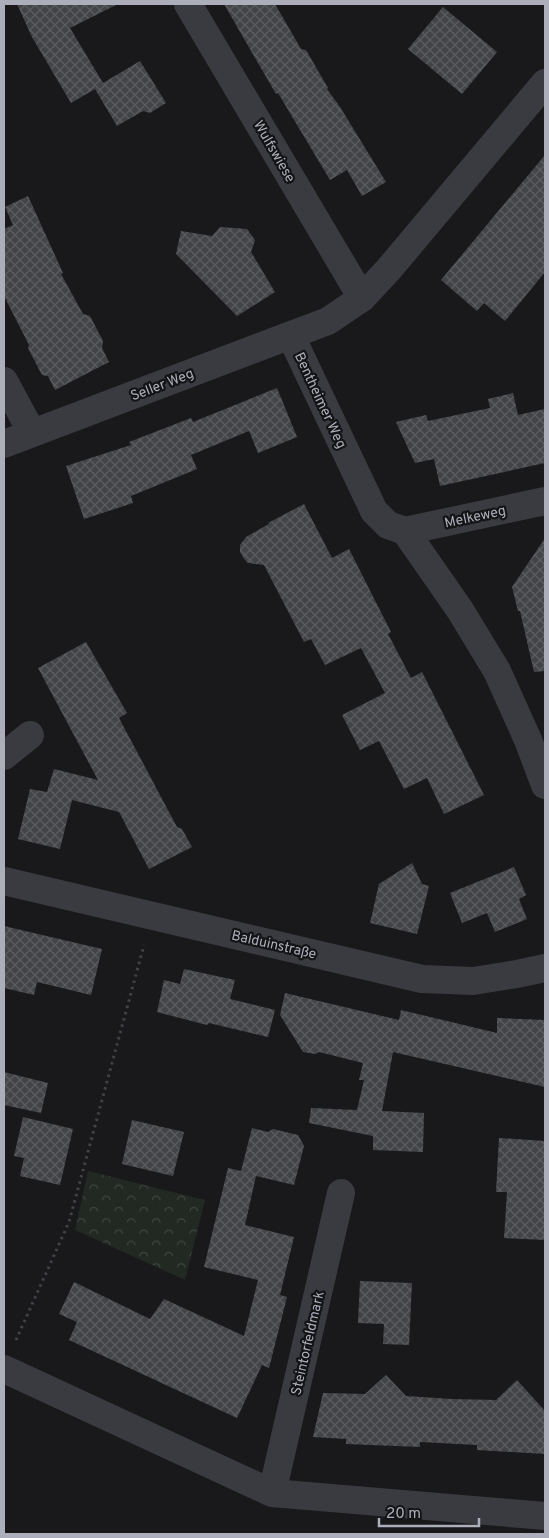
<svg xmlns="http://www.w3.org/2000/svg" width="549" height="1538" viewBox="0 0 549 1538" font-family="Overpass,sans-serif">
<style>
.forest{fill:url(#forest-crowns)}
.building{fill:url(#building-cross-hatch)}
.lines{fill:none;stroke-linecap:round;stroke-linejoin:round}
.path{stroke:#404247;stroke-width:3;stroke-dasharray:2.5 4;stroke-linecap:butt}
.street{stroke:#3a3b40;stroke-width:28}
.labels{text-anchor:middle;stroke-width:4.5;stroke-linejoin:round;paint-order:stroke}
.street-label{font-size:14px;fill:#acafba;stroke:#141416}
</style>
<defs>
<pattern id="forest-crowns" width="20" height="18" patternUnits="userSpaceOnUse" patternTransform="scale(1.25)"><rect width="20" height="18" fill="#212922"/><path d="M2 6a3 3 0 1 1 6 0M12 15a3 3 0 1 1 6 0" fill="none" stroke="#3f4640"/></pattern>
<pattern id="building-cross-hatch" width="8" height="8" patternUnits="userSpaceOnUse" patternTransform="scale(1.25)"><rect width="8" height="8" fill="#434448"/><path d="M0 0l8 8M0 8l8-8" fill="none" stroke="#5b5c60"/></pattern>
</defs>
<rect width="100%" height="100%" fill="#19191b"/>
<path class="forest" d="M88,1171L205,1200L185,1280L75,1230Z"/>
<path class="building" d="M17,4H118L70,28L103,83L140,61L166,103L150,113L143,111L117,126L95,89L71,103L32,37Z
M224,4H275L301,49L306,50L328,88L327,89L340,107L386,182L362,196L347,170L330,180L278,93L276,94Z
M443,7L497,52L462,94L408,49Z
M545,155V272L505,321L484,303L477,311L441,280Z
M28,196L63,273L61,274L83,314L90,316L103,341L102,348L109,362L55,390L48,376L42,375L28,348L29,345L4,296V229L13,225L5,207Z
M220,227L247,229L255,240L251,252L275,292L237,316L176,254L181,231L212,236Z
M277,388L297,437L258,453L249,431L191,455L197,469L131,496L133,503L84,519L66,466L131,445L129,442L191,418L193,422Z
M513,393L518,415L545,409V463L440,486L434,459L415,463L396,422L426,415L428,421L490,408L488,399Z
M304,504L332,558L349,549L391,632L388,634L411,678L422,672L484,795L444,814L427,778L404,789L379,741L360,750L342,715L385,693L361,648L325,665L311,639L304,642L264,565L248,563L245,560L240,552V545L246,537L269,524L268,523Z
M545,538V671L534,672L520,611H518L512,587Z
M86,642L127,713L119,718L177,827L182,829L192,847L149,869L119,812L72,800L60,849L18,839L30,789L47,792L54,769L98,780L38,668Z
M412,863L422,884L429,886L417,934L370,923L379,884Z
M514,867L526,895L519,899L527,919L495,932L487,913L462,923L450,893Z
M4,926L102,949L91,995L37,982L34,995L4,988Z
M184,969L235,980L230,999L275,1010L268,1037L209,1023L207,1025L157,1012L164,980L180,984Z
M285,993L399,1020L401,1010L497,1033V1018L545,1020V1087L393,1052L382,1111L424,1113L423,1152L373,1150V1136L309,1123L311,1108L357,1110L364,1080H359L363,1063L319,1052L315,1054L303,1052L280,1015Z
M4,1072L48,1083L41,1113L4,1105Z
M23,1117L73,1129L60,1185L20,1176L24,1158L14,1156Z
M132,1120L184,1132L173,1176L122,1164Z
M252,1128L268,1132L273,1129L298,1135L304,1146L294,1185L256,1176L245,1225L294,1237L280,1295L287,1297L269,1368L262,1365L237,1418L69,1340L77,1322L59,1314L74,1282L150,1319L164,1299L244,1336L258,1280L204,1267L228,1168L241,1171Z
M499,1138L545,1141V1240L504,1238L507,1192H496Z
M360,1281L412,1283L409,1345L383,1344L384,1324L358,1323Z
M386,1375L406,1396L451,1399L496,1400L517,1380L545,1411V1454L477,1450V1445L420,1442V1447L346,1444V1439L313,1437L323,1393L365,1394Z"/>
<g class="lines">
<path class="path" d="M16,1340L69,1222L144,945"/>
<path class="street" d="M188,4L362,298
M291,336L374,511L388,525L405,531L460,610L497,671L528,740L545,785
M4,381L32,433
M4,444L328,321L362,298L389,269L545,83
M405,531L545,501
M4,756L30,735
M4,881L422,979L473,981L517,974L545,968
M4,1369L272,1493L545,1516
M272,1493L341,1193"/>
</g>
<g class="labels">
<g class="street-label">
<text transform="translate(275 151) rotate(60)" y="5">Wulfswiese</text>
<text transform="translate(162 384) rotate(-21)" y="5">Seller Weg</text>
<text transform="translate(321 400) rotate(65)" y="5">Bentheimer Weg</text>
<text transform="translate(475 516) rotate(-12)" y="5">Melkeweg</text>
<text transform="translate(274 944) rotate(13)" y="5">Balduinstraße</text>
<text transform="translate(307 1343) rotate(-77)" y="5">Steintorfeldmark</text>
</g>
</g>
<rect width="549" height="1538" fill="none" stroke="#acafba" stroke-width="10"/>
<path d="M379 1518v8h100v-8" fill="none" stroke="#acafba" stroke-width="2.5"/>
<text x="386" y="1518" font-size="15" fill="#acafba" stroke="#141416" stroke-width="4" paint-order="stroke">20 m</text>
</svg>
